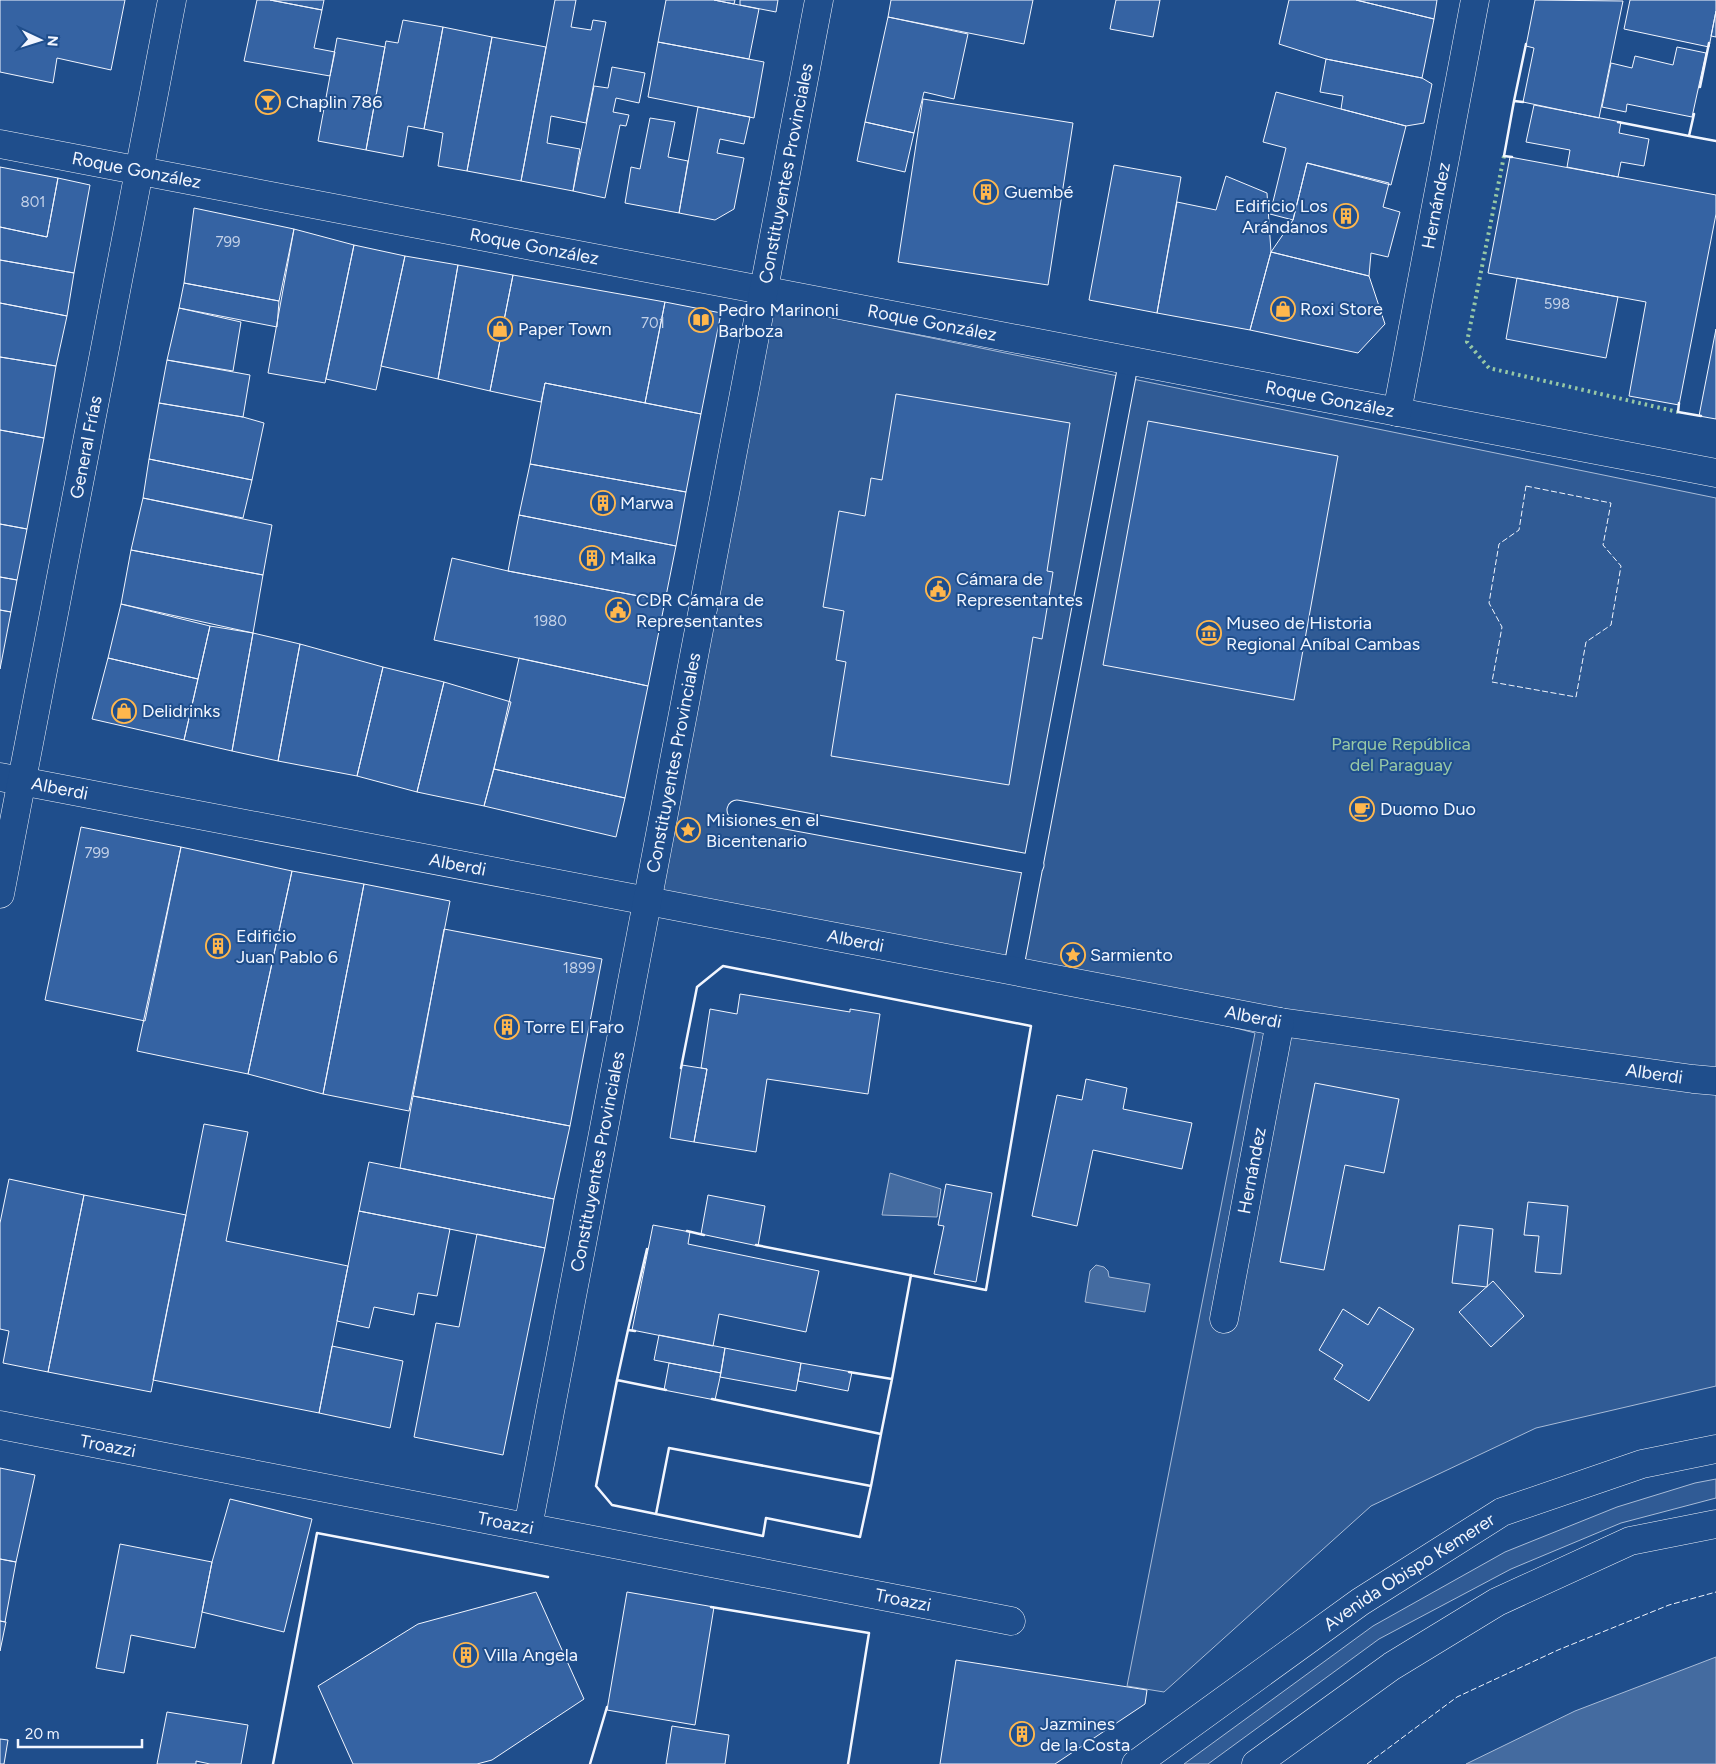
<svg xmlns="http://www.w3.org/2000/svg" width="1716" height="1764" viewBox="0 0 1716 1764" font-family="Figtree,sans-serif">
<style>
.built{fill:#305b95;stroke:#a8bbd7}
.water{fill:#446ba0;stroke:#a8bbd7}
.building{fill:#3563a3;stroke:#f2f6ff}
.lines{fill:none;stroke-linecap:round;stroke-linejoin:round}
.service-casing{stroke:#f2f6ff;stroke-width:21}
.minor-casing{stroke:#f2f6ff;stroke-width:29}
.secondary-casing{stroke:#f2f6ff;stroke-width:29}
.service{stroke:#1f4e8c;stroke-width:19}
.minor{stroke:#1f4e8c;stroke-width:28}
.secondary{stroke:#1f4e8c;stroke-width:28}
.hedge{stroke:#97c8a6;stroke-width:4;stroke-dasharray:2.5 4;stroke-linecap:butt}
.fence{stroke:#f2f6ff;stroke-width:1;stroke-dasharray:6 2.5;stroke-linecap:butt}
.wall{stroke:#f2f6ff;stroke-width:2.5}
.labels{text-anchor:middle;stroke-width:4;stroke-linejoin:round;paint-order:stroke}
.number-label{font-size:15px;fill:#c3d1e8}
.poi-label{font-size:18px;fill:#f2f6ff;stroke:#1f4e8c;text-anchor:start}
.street-label{font-size:18px;fill:#f2f6ff;stroke:#1f4e8c}
.park-label{font-size:18px;fill:#97c8a6;stroke:#1f4e8c}
</style>
<rect width="100%" height="100%" fill="#1f4e8c"/>
<path class="built" d="M760,303L1716,498V1386L1536,1428L1371,1506L1164,1692L1127,1686L1255,1033L1013,971L651,894Z
M1716,1479V1498L1621,1523L1511,1569L1379,1639L1208,1764H1184L1373,1626L1505,1552L1617,1507L1695,1483Z"/>
<path class="water" d="M890,1173L941,1189L937,1217L882,1215Z
M1096,1265L1104,1267L1108,1271L1109,1277L1150,1284L1145,1312L1085,1302L1090,1271Z
M1716,1657V1764H1466L1575,1711Z"/>
<path class="building" d="M0,0H125L111,70L57,58L53,83L0,72Z
M257,0H270L322,10L314,48L335,52L330,76L244,61Z
M270,0H324L322,10Z
M555,0H576L571,27L591,30L593,20L606,22L586,123L551,116L547,143L580,149L573,191L521,181Z
M666,0H714L759,9L749,59L658,42Z
M714,0H735L734,4Z
M740,0H778L776,12L740,5Z
M891,0H1033L1024,44L888,17Z
M1116,0H1160L1153,37L1110,29Z
M1289,0H1356L1434,19L1422,78L1326,59L1279,44Z
M1356,0H1437L1434,19Z
M1535,0L1623,1L1599,118L1523,102L1534,48L1526,46Z
M1630,0H1716V11L1709,47L1624,29Z
M1716,11V37L1711,36Z
M888,17L968,34L954,99L924,92L914,133L865,122Z
M403,20L443,27L424,129L408,126L403,157L366,150L386,41L398,43Z
M443,27L492,37L467,171L438,166L443,133L424,129Z
M492,37L546,47L521,181L467,171Z
M337,38L385,47L366,150L318,141Z
M658,42L764,62L754,118L648,97Z
M1677,47L1706,53L1692,117L1627,104L1626,112L1602,107L1611,63L1632,68L1635,56L1673,65Z
M1326,59L1422,78L1432,84L1424,123L1406,126L1341,109L1343,96L1320,92Z
M612,67L645,73L639,103L616,98L613,112L629,115L626,126L620,125L605,198L573,191L594,86L608,88Z
M1276,92L1406,126L1391,185L1307,163L1293,220L1270,214L1286,148L1263,142Z
M923,99L1073,123L1048,285L898,262Z
M1534,105L1621,122L1619,133L1649,139L1644,166L1621,162L1618,177L1567,167L1570,150L1526,142Z
M698,107L750,117L744,144L720,139L717,153L744,158L734,209L715,220L679,213Z
M650,118L675,122L668,157L688,161L679,213L625,203L631,167L640,169Z
M865,122L914,133L905,172L857,161Z
M1510,157L1716,195V214L1679,405L1629,396L1646,302L1488,273Z
M1307,163L1389,183L1383,207L1400,212L1388,257L1371,253L1369,276L1271,252L1293,220Z
M1114,165L1181,177L1157,313L1089,300Z
M0,167L58,178L47,237L0,227Z
M1226,176L1267,193L1271,252L1250,330L1157,313L1177,202L1216,210Z
M58,178L90,185L74,273L0,260V227L47,237Z
M194,208L294,229L279,301L184,283Z
M294,229L354,245L325,383L268,373Z
M354,245L405,256L376,390L326,379Z
M1271,252L1369,276L1385,324L1358,353L1250,330Z
M405,256L458,265L438,379L381,366Z
M0,260L74,273L67,316L0,303Z
M458,265L513,275L490,391L438,379Z
M513,275L665,302L645,403L545,383L541,402L490,391Z
M1517,278L1618,297L1606,358L1506,339Z
M184,283L279,301L277,327L179,308Z
M665,302L721,313L701,414L645,403Z
M0,303L67,316L56,366L0,357Z
M179,308L241,322L233,371L167,360Z
M1716,329V419L1699,416Z
M0,357L56,366L44,438L0,430Z
M167,360L250,375L243,417L159,403Z
M545,383L701,414L686,492L530,464Z
M896,394L1070,423L1047,571L1053,572L1042,639L1033,637L1009,785L831,756L846,662L836,660L844,611L823,607L839,511L865,516L871,478L882,480Z
M159,403L243,417L264,423L252,480L149,459Z
M1148,421L1338,456L1294,700L1103,665Z
M0,430L44,438L27,529L0,524Z
M149,459L252,480L243,518L143,498Z
M530,464L686,492L676,546L519,515Z
M143,498L272,525L263,575L131,550Z
M519,515L676,546L665,601L508,571Z
M0,524L27,529L17,580L0,577Z
M131,550L263,575L253,633L121,604Z
M452,558L508,571L665,601L648,686L434,640Z
M0,577L17,580L11,612L0,610Z
M121,604L210,626L198,679L108,658Z
M0,610L11,612L0,669Z
M210,626L253,633L232,751L184,740Z
M253,633L300,644L278,761L232,751Z
M300,644L383,667L357,776L278,761Z
M108,658L198,679L184,740L92,719Z
M519,658L648,686L625,798L494,769Z
M383,667L444,682L417,792L357,776Z
M444,682L511,702L484,806L417,792Z
M494,769L625,798L616,837L484,806Z
M81,827L181,847L145,1021L45,1000Z
M181,847L292,871L248,1074L137,1051Z
M292,871L364,884L323,1094L248,1074Z
M364,884L450,901L409,1111L323,1094Z
M444,929L602,959L570,1126L413,1096Z
M740,994L850,1012V1009L880,1014L868,1094L767,1079L756,1152L694,1142L707,1069L701,1068L710,1009L737,1014Z
M682,1065L707,1069L694,1142L670,1138Z
M1086,1079L1127,1088L1123,1109L1192,1123L1182,1169L1093,1150L1077,1226L1032,1216L1057,1095L1082,1100Z
M1315,1083L1399,1099L1384,1173L1345,1165L1324,1270L1280,1262Z
M413,1096L570,1126L554,1199L400,1168Z
M204,1124L248,1132L226,1241L348,1266L319,1413L153,1380Z
M369,1162L554,1199L545,1248L359,1211Z
M9,1179L84,1195L48,1372L3,1363L9,1331L0,1329V1223Z
M946,1184L992,1193L976,1282L934,1274L944,1226L938,1225Z
M84,1195L186,1215L151,1392L48,1372Z
M708,1195L765,1206L758,1246L701,1234Z
M1528,1202L1568,1206L1561,1274L1535,1272L1539,1236L1524,1235Z
M359,1211L450,1229L437,1296L418,1293L414,1315L374,1307L369,1328L337,1321Z
M653,1225L690,1232L688,1244L819,1271L806,1332L719,1314L713,1346L632,1330Z
M1459,1225L1493,1229L1487,1287L1452,1283Z
M477,1234L545,1248L503,1455L414,1437L436,1323L459,1327Z
M1493,1281L1524,1316L1491,1347L1459,1312Z
M1379,1307L1414,1329L1369,1401L1334,1379L1343,1365L1319,1350L1343,1309L1368,1325Z
M659,1335L725,1348L721,1373L654,1360Z
M332,1346L403,1361L390,1428L319,1413Z
M725,1348L801,1363L796,1391L720,1377Z
M669,1363L721,1373L715,1400L664,1390Z
M801,1363L852,1372L848,1391L798,1381Z
M0,1468L35,1475L16,1562L0,1559Z
M230,1499L312,1519L284,1632L202,1612L212,1562Z
M120,1544L212,1562L195,1648L131,1635L124,1673L96,1668Z
M0,1559L16,1562L5,1622L0,1621Z
M536,1592L584,1699L492,1760L477,1764H353L318,1686L418,1624Z
M627,1592L714,1607L695,1725L607,1710Z
M0,1621L6,1622L0,1651Z
M956,1660L1147,1690L1145,1704L1055,1764H940Z
M167,1712L248,1725L241,1764H210L196,1761V1764H157Z
M672,1726L729,1735L725,1764H666Z
M0,1739L8,1740L4,1764H0Z"/>
<g class="lines">
<defs>
<path id="service" d="M737,810L1034,865
M1013,971L1129,360"/>
<g id="minor">
<path id="s1" d="M0,144L1716,473"/>
<path id="s2" d="M1397,412L1475,0"/>
<path id="s3" d="M0,777L1280,1022L1693,1079L1716,1081"/>
<path id="s4" d="M0,894L172,0"/>
<path id="s5" d="M1224,1319L1280,1022"/>
<path id="s6" d="M0,1425L1011,1621"/>
<path id="s7" d="M528,1527L819,0"/>
</g>
<g id="secondary">
<path id="s8" d="M1136,1764L1360,1602L1502,1512L1642,1464L1716,1449"/>
<path d="M1256,1764L1392,1666L1497,1602L1630,1541L1716,1524"/>
</g>
</defs>
<use href="#service" class="service-casing"/>
<use href="#minor" class="minor-casing"/>
<use href="#secondary" class="secondary-casing"/>
<use href="#service" class="service"/>
<use href="#minor" class="minor"/>
<use href="#secondary" class="secondary"/>
<path class="hedge" d="M1504,156L1467,342L1489,368L1678,412"/>
<path class="fence" d="M1526,486L1611,503L1603,545L1621,566L1611,625L1586,642L1576,697L1492,682L1502,627L1489,603L1499,544L1519,530Z
M1367,1764L1457,1697L1558,1650L1669,1605L1716,1592"/>
<path class="wall" d="M1700,87L1709,43
M1523,102L1514,101L1526,44
M1694,114L1689,136L1716,141
M1618,122L1689,136
M1512,157L1504,156L1514,101
M1679,403L1678,412L1701,416
M681,1068L697,987L723,966L1031,1026L986,1290L756,1245
M687,1231L704,1235
M628,1330L617,1380L666,1390
M635,1331L628,1330L647,1249
M849,1372L892,1379L911,1275
M617,1380L596,1486L612,1505L656,1514L669,1448L871,1486L881,1434
M712,1399L881,1434L892,1379
M656,1514L763,1536L766,1518L860,1537L871,1486
M711,1607L869,1633L848,1764
M273,1764L317,1533L548,1577
M590,1764L607,1707"/>
</g>
<defs>
<symbol id="bar-ring" viewBox="-11 -11 22 22"><circle r="9.5" fill="#1f4e8c" stroke="#ffb74d" stroke-width="1.5"/><path d="M-6-5H6L.8 .8V4.5H3.5V6h-7V4.5H-.8V.8Z" fill="#ffb74d"/></symbol>
<symbol id="building-ring" viewBox="-11 -11 22 22"><circle r="9.5" fill="#1f4e8c" stroke="#ffb74d" stroke-width="1.5"/><path d="M-4-6H4V6H1V3H-1V6H-4ZM-2.5-4.3h1.7v1.8h-1.7ZM.8-4.3h1.7v1.8H.8ZM-2.5-1h1.7V.8h-1.7ZM.8-1h1.7V.8H.8Z" fill="#ffb74d"/></symbol>
<symbol id="shop-ring" viewBox="-11 -11 22 22"><circle r="9.5" fill="#1f4e8c" stroke="#ffb74d" stroke-width="1.5"/><path d="M-5-2.5h2.3a2.7 3.5 0 0 1 5.4 0H5L5.5 6h-11ZM-1.5-2.5h3a1.5 2.3 0 0 0-3 0Z" fill="#ffb74d"/></symbol>
<symbol id="library-ring" viewBox="-11 -11 22 22"><circle r="9.5" fill="#1f4e8c" stroke="#ffb74d" stroke-width="1.5"/><path d="M-6-4Q-3-5.5-.7-3.5V5Q-3 3-6 4ZM6-4Q3-5.5 .7-3.5V5Q3 3 6 4Z" fill="#ffb74d"/></symbol>
<symbol id="civic-ring" viewBox="-11 -11 22 22"><circle r="9.5" fill="#1f4e8c" stroke="#ffb74d" stroke-width="1.5"/><path d="M-.6-6.5H3V-4.5H.6V-3L4-1V1h2V6H-6V1h2V-1L-.6-3ZM-1.2 2.5V6h2.4V2.5Z" fill="#ffb74d"/></symbol>
<symbol id="museum-ring" viewBox="-11 -11 22 22"><circle r="9.5" fill="#1f4e8c" stroke="#ffb74d" stroke-width="1.5"/><path d="M0-6L6-3V-2H-6V-3ZM-5-1h2V3h-2ZM-1-1h2V3h-2ZM3-1h2V3H3ZM-6 4H6V6H-6Z" fill="#ffb74d"/></symbol>
<symbol id="cafe-ring" viewBox="-11 -11 22 22"><circle r="9.5" fill="#1f4e8c" stroke="#ffb74d" stroke-width="1.5"/><path d="M-5.5-4.5H6V0H3Q3 3.5 0 3.5H-2.5Q-5.5 3.5-5.5 0ZM3-3.2v2h1.7v-2ZM-6 4.5H4V6H-6Z" fill="#ffb74d"/></symbol>
<symbol id="sight-ring" viewBox="-11 -11 22 22"><circle r="9.5" fill="#1f4e8c" stroke="#ffb74d" stroke-width="1.5"/><path d="M0-6L1.8-2.2L6-1.7L2.9 1.2L3.7 5.4L0 3.3L-3.7 5.4L-2.9 1.2L-6-1.7L-1.8-2.2Z" fill="#ffb74d"/></symbol>
</defs>
<g fill-rule="evenodd">
<use href="#bar-ring" x="254" y="88" width="28" height="28"/>
<use href="#building-ring" x="972" y="178" width="28" height="28"/>
<use href="#building-ring" x="1332" y="202" width="28" height="28"/>
<use href="#shop-ring" x="1269" y="295" width="28" height="28"/>
<use href="#library-ring" x="687" y="306" width="28" height="28"/>
<use href="#shop-ring" x="486" y="315" width="28" height="28"/>
<use href="#building-ring" x="589" y="489" width="28" height="28"/>
<use href="#building-ring" x="578" y="544" width="28" height="28"/>
<use href="#civic-ring" x="924" y="575" width="28" height="28"/>
<use href="#civic-ring" x="604" y="596" width="28" height="28"/>
<use href="#museum-ring" x="1195" y="619" width="28" height="28"/>
<use href="#shop-ring" x="110" y="697" width="28" height="28"/>
<use href="#cafe-ring" x="1348" y="795" width="28" height="28"/>
<use href="#sight-ring" x="674" y="816" width="28" height="28"/>
<use href="#building-ring" x="204" y="932" width="28" height="28"/>
<use href="#sight-ring" x="1059" y="941" width="28" height="28"/>
<use href="#building-ring" x="493" y="1013" width="28" height="28"/>
<use href="#building-ring" x="452" y="1641" width="28" height="28"/>
<use href="#building-ring" x="1008" y="1720" width="28" height="28"/>
</g>
<g class="labels">
<g class="number-label">
<text x="33" y="207">801</text>
<text x="228" y="247">799</text>
<text x="1557" y="309">598</text>
<text x="653" y="328">701</text>
<text x="550" y="626">1980</text>
<text x="97" y="858">799</text>
<text x="579" y="973">1899</text>
</g>
<g class="poi-label">
<text x="286" y="108">Chaplin 786</text>
<text x="1004" y="198">Guembé</text>
<text x="1328" y="212" text-anchor="end">Edificio Los<tspan x="1328" dy="21">Arándanos</tspan></text>
<text x="1300" y="315">Roxi Store</text>
<text x="718" y="316">Pedro Marinoni<tspan x="718" dy="21">Barboza</tspan></text>
<text x="518" y="335">Paper Town</text>
<text x="620" y="509">Marwa</text>
<text x="610" y="564">Malka</text>
<text x="956" y="585">Cámara de<tspan x="956" dy="21">Representantes</tspan></text>
<text x="636" y="606">CDR Cámara de<tspan x="636" dy="21">Representantes</tspan></text>
<text x="1226" y="629">Museo de Historia<tspan x="1226" dy="21">Regional Aníbal Cambas</tspan></text>
<text x="142" y="717">Delidrinks</text>
<text x="1380" y="815">Duomo Duo</text>
<text x="706" y="826">Misiones en el<tspan x="706" dy="21">Bicentenario</tspan></text>
<text x="236" y="942">Edificio<tspan x="236" dy="21">Juan Pablo 6</tspan></text>
<text x="1090" y="961">Sarmiento</text>
<text x="524" y="1033">Torre El Faro</text>
<text x="484" y="1661">Villa Angela</text>
<text x="1040" y="1730">Jazmines<tspan x="1040" dy="21">de la Costa</tspan></text>
</g>
<g class="street-label">
<text dy="6" stroke="none"><textPath href="#s1" startOffset="139">Roque González</textPath></text>
<text dy="6" stroke="none"><textPath href="#s7" startOffset="1378">Constituyentes Provinciales</textPath></text>
<text dy="6" stroke="none"><textPath href="#s2" startOffset="210">Hernández</textPath></text>
<text dy="6" stroke="none"><textPath href="#s1" startOffset="544">Roque González</textPath></text>
<text dy="6" stroke="none"><textPath href="#s1" startOffset="949">Roque González</textPath></text>
<text dy="6" stroke="none"><textPath href="#s1" startOffset="1354">Roque González</textPath></text>
<text dy="6" stroke="none"><textPath href="#s4" startOffset="455">General Frías</textPath></text>
<text dy="6" stroke="none"><textPath href="#s7" startOffset="778">Constituyentes Provinciales</textPath></text>
<text dy="6" stroke="none"><textPath href="#s3" startOffset="61">Alberdi</textPath></text>
<text dy="6" stroke="none"><textPath href="#s3" startOffset="466">Alberdi</textPath></text>
<text dy="6" stroke="none"><textPath href="#s3" startOffset="871">Alberdi</textPath></text>
<text dy="6" stroke="none"><textPath href="#s3" startOffset="1276">Alberdi</textPath></text>
<text dy="6" stroke="none"><textPath href="#s3" startOffset="1681">Alberdi</textPath></text>
<text dy="6" stroke="none"><textPath href="#s7" startOffset="372">Constituyentes Provinciales</textPath></text>
<text dy="6" stroke="none"><textPath href="#s5" startOffset="151">Hernández</textPath></text>
<text dy="6" stroke="none"><textPath href="#s6" startOffset="110">Troazzi</textPath></text>
<text dy="6" stroke="none"><textPath href="#s6" startOffset="515">Troazzi</textPath></text>
<text dy="6" stroke="none"><textPath href="#s8" startOffset="334">Avenida Obispo Kemerer</textPath></text>
<text dy="6" stroke="none"><textPath href="#s6" startOffset="920">Troazzi</textPath></text>
</g>
<g class="park-label">
<text x="1401" y="750">Parque República<tspan x="1401" dy="21">del Paraguay</tspan></text>
</g>
</g>
<g transform="translate(40 40) rotate(94)" stroke="#1f4e8c" stroke-width="4" paint-order="stroke">
<path d="M0-4L9 19L0 12L-9 19Z" fill="#f2f6ff"/>
<text y="-8" font-size="14" font-weight="bold" text-anchor="middle" fill="#f2f6ff">N</text>
</g>
<path d="M18 1739v8h124v-8" fill="none" stroke="#f2f6ff" stroke-width="2.5"/>
<text x="25" y="1739" font-size="15" fill="#f2f6ff" stroke="#1f4e8c" stroke-width="4" paint-order="stroke">20 m</text>
</svg>
